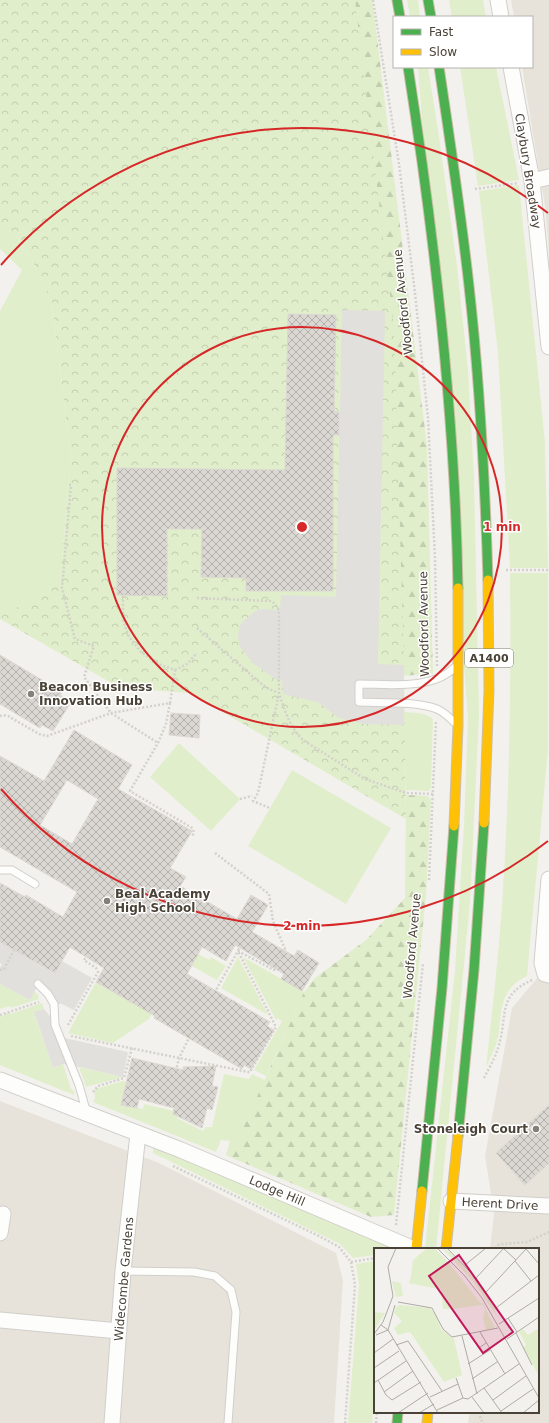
<svg xmlns="http://www.w3.org/2000/svg" width="549" height="1423" viewBox="0 0 549 1423" font-family="'DejaVu Sans',sans-serif">
<style>
.residential{fill:#e7e3da}
.green{fill:#e1eecb}
.forest{fill:url(#forest-firs)}
.park{fill:url(#park-crowns)}
.parking{fill:#e2e0dc}
.building{fill:url(#building-cross-hatch);stroke:#dcd8d2;fill-rule:evenodd}
.lines{fill:none;stroke-linecap:round;stroke-linejoin:round}
.lane-casing{stroke:#d1cfca;stroke-width:9}
.street-casing{stroke:#d1cfca;stroke-width:17}
.fast-casing{stroke:#ccbea7;stroke-width:11}
.slow-casing{stroke:#ccbea7;stroke-width:11}
.path{stroke:#d3d1cb;stroke-width:2.5;stroke-dasharray:2 2;stroke-linecap:butt}
.lane{stroke:#fdfdfc;stroke-width:7}
.street{stroke:#fdfdfc;stroke-width:15}
.fast{stroke:#4caf50;stroke-width:9}
.slow{stroke:#ffc107;stroke-width:9}
.ring{fill:none;stroke:#d62828;stroke-width:2}
.poi-dot{fill:#857f77;stroke:#fff;stroke-width:1.5}
.labels{text-anchor:middle;stroke-width:3;stroke-linejoin:round;paint-order:stroke}
.shield{fill:#fff;stroke:#807b73;stroke-width:1}
.shield-label{font-size:11px;font-weight:bold;fill:#4a4237}
.street-label{font-size:12px;fill:#4a4237;stroke:#fff}
.poi-label{font-size:12px;font-weight:bold;fill:#4a4237;stroke:#fff;text-anchor:start}
.inset-road{fill:none;stroke:#afaba4;stroke-width:1}
.view{fill:#c2185b;fill-opacity:0.15;stroke:#c2185b;stroke-width:2}
.inset-edge{fill:none;stroke:#4a4237;stroke-width:2}
.centre{fill:#d62828;stroke:#fff;stroke-width:2}
.ring-label{font-size:12px;text-anchor:middle;font-weight:bold;fill:#d62828;stroke:#fff;stroke-width:3;stroke-linejoin:round;paint-order:stroke}
</style>
<defs>
<pattern id="forest-firs" width="22" height="20" patternUnits="userSpaceOnUse"><rect width="22" height="20" fill="#e1eecb"/><path d="M5 1l3.5 6h-7zM16 11l3.5 6h-7z" fill="#c3cdaf"/></pattern>
<pattern id="park-crowns" width="20" height="18" patternUnits="userSpaceOnUse"><rect width="20" height="18" fill="#e1eecb"/><path d="M2 6a3 3 0 1 1 6 0M12 15a3 3 0 1 1 6 0" fill="none" stroke="#c3cdaf"/></pattern>
<pattern id="building-cross-hatch" width="8" height="8" patternUnits="userSpaceOnUse"><rect width="8" height="8" fill="#dbd8d3"/><path d="M0 0l8 8M0 8l8-8" fill="none" stroke="#b4b1ac"/></pattern>
</defs>
<rect width="100%" height="100%" fill="#f3f1ed"/>
<path class="residential" d="M511,0H549V252L545,206L522,67H532V17H514Z
M549,964V1423H468L470,1412H538V1249H490L494,1213L485,1156L512,1008Z
M0,1101L159,1163L336,1253L343,1280L334,1423H0Z"/>
<path class="green" d="M407,0H418L420,17H410Z
M449,0H483L486,17H452Z
M418,67H428L439,137L457,266L468,370L474,477L479,715L470,903L436,1249H425L455,970L464,825L468,718Z
M460,67H496L519,180L478,186Z
M519,185L545,442L548,568H510L498,353L479,191Z
M0,224L16,235L31,258L52,303L71,459L60,584L0,617V311L22,270L0,249Z
M510,573H548V750L527,976C497,991 503,1013 497,1042C494,1050 490,1059 486,1067C493,1002 501,937 504,872C510,772 511,673 510,573Z
M404,712C413,713 426,712 433,719L431,788L428,791L406,790Z
M179,743L240,799L211,831L150,777Z
M292,770L391,828L346,904L248,846Z
M191,950L209,960L211,957L226,966L217,980L192,966L195,961Z
M238,957L268,1015L221,988Z
M243,957L304,992L266,1076L254,1070L282,1021L277,1018L276,1020Z
M96,982L152,1014L149,1019L113,1043L68,1033Z
M0,984L30,1000L34,991L38,995L39,999L11,1008L10,1006L0,1009Z
M42,1003L44,1009L34,1013L53,1068L63,1064L71,1089L74,1091V1095L0,1065V1017L10,1012V1014Z
M79,1067L123,1077L86,1087Z
M224,1074L249,1079L252,1074L265,1080L230,1157L226,1155L230,1141L221,1140L216,1152L93,1102L95,1097L94,1092L95,1089L123,1081L126,1082L121,1105L143,1109L144,1104L174,1111L173,1114L178,1116L177,1118L203,1131L206,1127H212Z
M153,1148L161,1149L390,1244V1249H375V1255L353,1258L340,1244L153,1153Z
M375,1261V1394L372,1423H348L359,1285L356,1264Z"/>
<path class="forest" d="M339,0H372L373,5L427,446L433,673L404,676V665Z
M406,795L428,796L431,800L426,895L394,1215L371,1217L230,1157L304,992L315,978L366,940L405,898Z"/>
<path class="park" d="M0,0H355L394,329L404,665L406,819L190,693L120,688L0,619V617L60,583L71,459L52,303L31,258L16,235L0,224Z"/>
<path class="parking" d="M342,310L385,311L378,664L404,665V725L364,724L339,718L317,702L283,694L282,680L275,679L252,662L240,647L238,639L239,627L243,621L254,612L260,609L280,610L281,595L336,597Z
M0,942L54,973L62,961L92,978L74,1010L62,1004H54L38,985L30,1000L0,984V968L2,964L0,963Z
M44,1009L54,1021L60,1037L128,1052L123,1077L71,1065L63,1064L53,1068L34,1012Z"/>
<path class="building" d="M288,314L336,315L334,411L339,412V435H333V591H246V578L201,577L202,529H167V596L117,595V468L285,470Z
M0,655L62,692L60,695L71,702L53,731L42,725L40,728L0,704Z
M171,713L200,715L199,738L169,735Z
M74,730L132,765L118,789L192,831L170,868L186,877L180,886L237,919L251,895L268,905L252,932L294,956L298,950L319,963L302,991L281,979L284,974L235,945L226,961L202,947L187,974L270,1022L267,1026L274,1030L251,1069L244,1065L242,1069L154,1018L155,1016L96,982L104,968L70,947L55,973L0,942V883L25,897L26,895L63,917L77,892L0,847V756L44,781ZM67,780L98,799L72,844L40,825Z
M132,1058L183,1070V1067L216,1066L212,1086L218,1087L212,1110L207,1108L202,1128L173,1114L174,1108L139,1099L137,1108L121,1105Z
M549,1105V1163L525,1185L496,1153Z"/>
<g class="lines">
<defs>
<path id="lane" d="M454,668C432,690 388,684 359,684V702C382,703 416,701 437,709C444,712 449,717 454,722
M0,870H12L35,884
M38,984L48,994L54,1004L55,1025L79,1085L87,1114
M123,1271L194,1272L215,1276L231,1290L236,1312L228,1423"/>
<path id="street" d="M498,0L501,17
M511,67L532,181L549,347
M532,181L549,177
M549,879L542,963L545,974L549,975
M0,1080L181,1150L414,1249
M451,1201L549,1206
M0,1233L3,1214
M0,1320L119,1331
M112,1423L123,1271L138,1134"/>
<path id="fast" d="M397,0L400,17
M428,0L431,17
M408,67C435,240 455,413 458,588
M439,67C450,140 461,213 469,286C480,384 485,482 488,580
M458,1136L474,970L484,823
M422,1191L442,988L454,826
M397,1423L398,1412"/>
<path id="slow" d="M484,823L489,690L488,580
M454,826L458,726V588
M416,1249L422,1191
M446,1249L458,1136
M427,1423L428,1412"/>
</defs>
<use href="#lane" class="lane-casing"/>
<use href="#street" class="street-casing"/>
<use href="#fast" class="fast-casing"/>
<use href="#slow" class="slow-casing"/>
<path class="path" d="M373,0L399,164L415,293L428,418L435,558L437,666
M475,189L518,183
M69,485H71L62,588L75,639L94,646L84,677L111,713L158,743
M506,570H549
M197,598L270,601L274,603L279,610V693L258,793L253,801L270,808
M197,628L259,682L269,689L279,693C285,711 289,726 303,740L365,779L406,793L433,794
M175,670L187,664L197,653
M170,703L166,724L158,743L130,791L192,828L194,832L192,837
M0,716L3,715L8,716L39,734L47,736L111,713L170,703L175,670L158,664L141,652L129,637L123,621V595
M240,799L252,796
M215,853L269,894L273,921L285,949L274,970L238,951L216,990
M429,880L436,721
M0,970L4,969L14,950
M0,1015L39,1002
M68,1025L98,972L96,968L84,960L86,957
M71,1036L248,1072H250L276,1027L238,951L239,948
M175,1075L179,1058L189,1038
M484,1078C490,1066 497,1055 500,1041C507,1012 499,995 532,980
M93,1092L98,1086L124,1078L132,1048
M173,1166L319,1236L339,1247L351,1262L355,1285L345,1423
M396,1225L423,963
M496,1249L498,1245L502,1244L527,1242L549,1232
M351,1262L375,1258
M480,1412C480,1417 480,1420 484,1423
M376,1423L377,1412"/>
<use href="#lane" class="lane"/>
<use href="#street" class="street"/>
<use href="#fast" class="fast"/>
<use href="#slow" class="slow"/>
</g>
<g class="ring">
<circle cx="302" cy="527" r="200"/>
<path d="M548 841A399 399 0 0 1 1 789M1 265A399 399 0 0 1 548 213"/>
</g>
<g class="poi-dot">
<circle cx="31" cy="694" r="4"/>
<circle cx="107" cy="901" r="4"/>
<circle cx="536" cy="1129" r="4"/>
</g>
<g class="labels">
<rect class="shield" x="465" y="649" width="48" height="18" rx="3"/>
<g class="shield-label">
<text x="489" y="662">A1400</text>
</g>
<g class="street-label">
<text transform="translate(528 171) rotate(81)" y="4">Claybury Broadway</text>
<text transform="translate(403 302) rotate(-96)" y="4">Woodford Avenue</text>
<text transform="translate(424 624) rotate(-91)" y="4">Woodford Avenue</text>
<text transform="translate(412 946) rotate(-85)" y="4">Woodford Avenue</text>
<text transform="translate(277 1191) rotate(23)" y="4">Lodge Hill</text>
<text transform="translate(500 1204) rotate(3)" y="4">Herent Drive</text>
<text transform="translate(124 1279) rotate(-85)" y="4">Widecombe Gardens</text>
</g>
<g class="poi-label">
<text x="39" y="691">Beacon Business<tspan x="39" dy="14">Innovation Hub</tspan></text>
<text x="115" y="898">Beal Academy<tspan x="115" dy="14">High School</tspan></text>
<text x="528" y="1133" text-anchor="end">Stoneleigh Court</text>
</g>
</g>
<g transform="translate(374 1248)">
<rect width="165" height="165" fill="#f3f1ed"/>
<path d="M68,0L76,4L101,31L121,61L122,67L99,33ZM36,30L37,36L65,40L70,42L81,57L78,61H69L67,41L35,36Z" fill="#e1eecb"/>
<path d="M107,55H109L121,80L112,82L109,70L111,61Z" fill="#e1eecb"/>
<path d="M18,33L27,35L29,48L22,49Z" fill="#e1eecb"/>
<path d="M53,0H60L74,14L108,57L78,61L81,57L70,42L36,35L39,12ZM26,57L55,60L61,65L67,81L80,91L88,127L70,134L36,84L24,87L20,80L28,73L20,65L22,59ZM0,64L11,65L0,83ZM165,80V128L149,99L152,97L145,84L149,81L154,87Z" fill="#e1eecb"/>
<path class="inset-road" d="M63,0L90,27L108,50L165,150M73,0L102,30L122,60L165,27M130,1L142,12M152,1L165,16M141,13L157,33M91,17L112,0M102,30L130,0M112,44L153,0M19,48L14,19L22,0M24,54L58,60L69,81L78,89L124,80M134,70L143,84M125,76L165,50M7,77L14,82L64,165M106,84L131,126M142,85L158,117M0,86L9,74L19,48M2,87L14,82L21,57M88,88L103,146M133,91L165,69M101,93L105,100L112,95M22,97L34,93L68,143M0,105L19,91M94,116L116,102M0,120L25,103M82,130L89,150L94,151L145,116M98,131L123,114M4,132L12,147L18,152L47,134M0,135L32,113M110,140L128,165M10,144L39,123M56,149L84,136M98,149L110,165M119,152L152,128M63,162L89,150M127,163L159,141M24,165L54,145M45,165L60,156M149,165L165,152"/>
<path class="view" d="M85,7L139,84L109,105L55,28Z"/>
<rect width="165" height="165" class="inset-edge"/>
</g>
<circle cx="302" cy="527" r="6" class="centre"/>
<g class="ring-label">
<text x="502" y="531">1 min</text>
<text x="302" y="930">2 min</text>
</g>
<rect x="393" y="16" width="140" height="52" fill="#ffffff" stroke="#b7b3af"/>
<rect x="401" y="29" width="20" height="6" fill="#4caf50" stroke="#b7b3af"/>
<text x="429" y="36" font-size="12" fill="#4a4237">Fast</text>
<rect x="401" y="49" width="20" height="6" fill="#ffc107" stroke="#b7b3af"/>
<text x="429" y="56" font-size="12" fill="#4a4237">Slow</text>
</svg>
